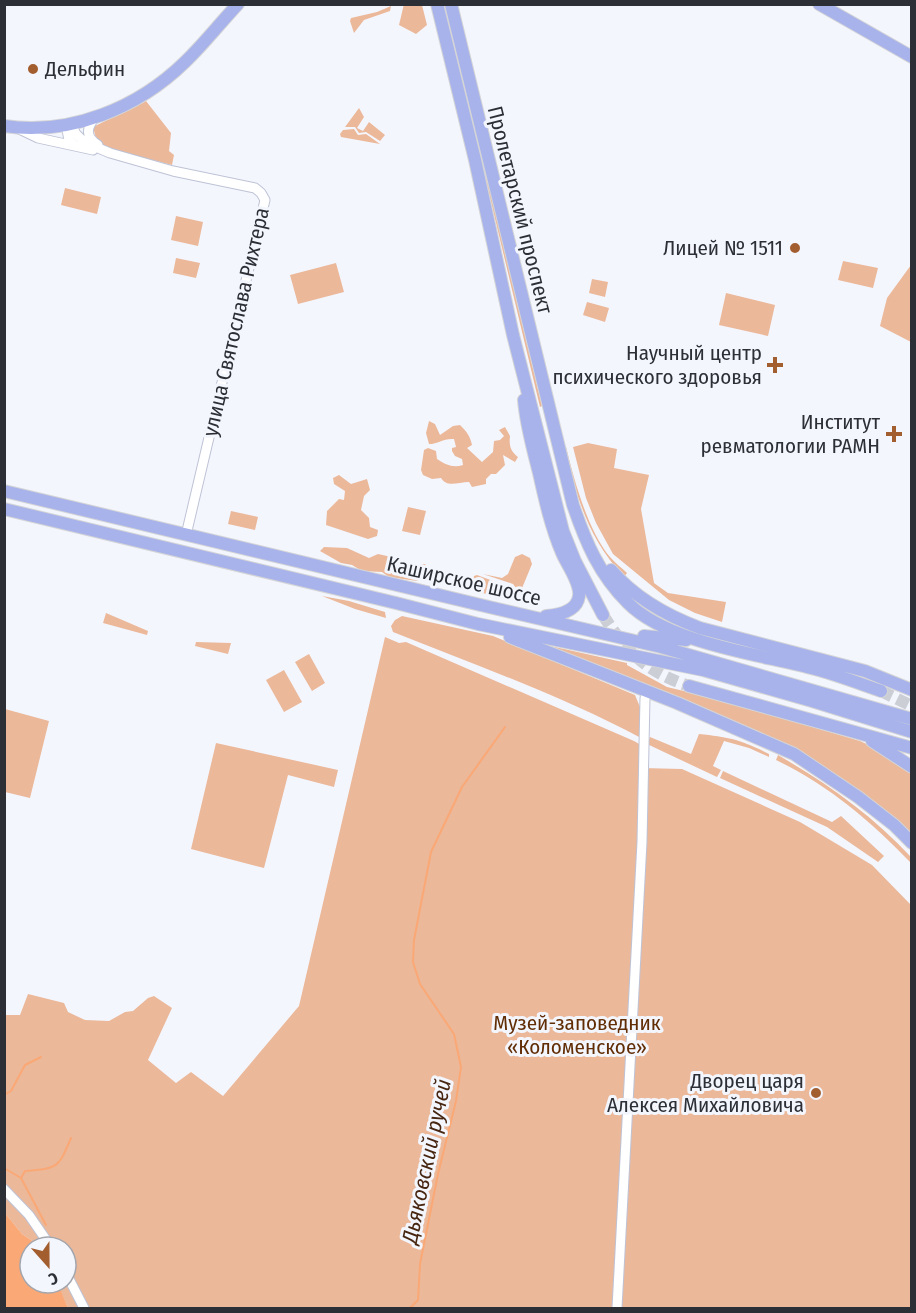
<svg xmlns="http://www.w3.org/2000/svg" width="916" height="1313" viewBox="0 0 916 1313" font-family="'Fira Sans Condensed',sans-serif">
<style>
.green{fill:#ebb89a}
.water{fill:#faa875}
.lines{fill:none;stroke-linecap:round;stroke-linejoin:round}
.stream{stroke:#faa875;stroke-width:2}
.major-tunnel{stroke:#ccced6;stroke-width:12;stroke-dasharray:12 6;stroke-linecap:butt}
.minor-casing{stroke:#bec3d5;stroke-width:11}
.major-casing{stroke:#d5d5d7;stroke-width:14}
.minor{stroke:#fff;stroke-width:9}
.major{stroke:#a7b3ea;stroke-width:12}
.poi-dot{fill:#a35e30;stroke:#f4f6fe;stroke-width:2}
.labels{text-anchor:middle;stroke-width:6;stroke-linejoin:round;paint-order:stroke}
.poi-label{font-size:21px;fill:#2d2f36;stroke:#f4f6fe;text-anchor:end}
.street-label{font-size:21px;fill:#2d2f36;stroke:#f4f6fe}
.park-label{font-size:21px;fill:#612d05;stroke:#f4f6fe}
.water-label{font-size:22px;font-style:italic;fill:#482712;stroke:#f4f6fe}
</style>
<rect width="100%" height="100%" fill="#f4f6fe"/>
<path class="green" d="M404,4L422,5L427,25L416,34L399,25Z
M444,5H447L542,406L540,407Z
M391,6L390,11L364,20L354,33L350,21L351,18L377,12Z
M146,101L171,133L169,151L174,155L172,165L98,146L93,127Z
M359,108L364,117L357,128L363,131L369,122L385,135L380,141L366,132L359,133L355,127H345Z
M354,129L358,135L366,134L380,144L341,137L340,134L343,130Z
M65,188L101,197L97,214L61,205Z
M176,216L203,222L198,246L171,240Z
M176,258L200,263L196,278L173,273Z
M843,261L878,268L873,288L838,280Z
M336,263L344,292L298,304L290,275Z
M911,265V342L880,326L887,298Z
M592,279L608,282L605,297L589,293Z
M726,293L775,305L768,336L719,325Z
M587,302L609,308L605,322L583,315Z
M429,421L435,424L440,435L453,426L460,425C467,432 470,436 472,445L467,448L482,462L493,452L494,441L500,440L504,436L499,430L505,427L510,436C509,445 510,451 518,457L515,462L503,455L505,465L496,474H491L486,479V484L472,487L469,482C458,482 447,488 441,478L432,479L423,475L421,470L424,450L428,448L436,451L437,459C446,465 453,468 463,465L462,459L455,456L452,451V448L456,447L454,439C444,438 438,444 429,444L426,433Z
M588,443L617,449L614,468L649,475L641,509L654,583L668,593L726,602L722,622L695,613L669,600L613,554L596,523L586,498L573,447Z
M566,447C574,480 588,531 610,557C615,563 622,568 627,573L624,577C587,536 579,502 565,451Z
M339,475L351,484L367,479L370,490L364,496L361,510L369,518L370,527L378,530L377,536L368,539L326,525L327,511L339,499L344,500L345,491L334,484L333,478Z
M408,507L426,511L420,535L402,531Z
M231,511L258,517L255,530L228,524Z
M324,547L347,548L369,558L378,554L396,558L403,564H425L433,575L417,581L389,577L382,572L362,571L352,565L341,563L320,551Z
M522,554L530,558L532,564L520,593L513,584L483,574L502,578L508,574L515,557Z
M477,575L512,588L518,599L476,592L471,583L474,576Z
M322,596L349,601L385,612L386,618L355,609Z
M106,613L148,631L147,635L103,623Z
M402,616L493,636L635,695L640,707L641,738C562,696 476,665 393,632L391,626L395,620Z
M385,637L399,643L406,642L634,741L641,745L642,768L682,769L800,822L872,865L911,905V1308H68L59,1287L38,1283H66V1247H32L34,1242L22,1234L5,1213L4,1015H20L28,994L64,1003L68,1012L85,1020L109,1021L125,1012L133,1011L148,998L154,996L172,1008L148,1060L176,1083L191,1072L223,1096L299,1006Z
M196,642L231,643L228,654L195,646Z
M555,647L627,663V665L667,687L726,701L860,741L877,749L911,771V839C871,799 832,768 782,743L554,649Z
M309,654L325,683L312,691L295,662Z
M284,670L302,702L284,712L266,680Z
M5,709L49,721L30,798L5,792Z
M699,734C729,737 742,740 769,754V757L749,748L724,741L713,766L721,770L717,777L647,744L650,737L691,754Z
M216,743L338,770L334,787L288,775L264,868L191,849Z
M778,755C828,784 872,815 911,857V863C871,821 828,785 776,760Z
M723,771L832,822L841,816L884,856L878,862L827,827L720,778Z"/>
<path class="water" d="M5,1213L22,1234L34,1242L32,1247H30C30,1256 25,1262 24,1271C20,1286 48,1285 59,1286L68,1308H5Z"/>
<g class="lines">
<path class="stream" d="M4,1095L11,1091L25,1065L41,1057
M4,1168L21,1178L46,1225
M21,1178L25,1171C58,1168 58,1169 71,1138
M410,1308L418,1300L420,1264L438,1174L456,1101L461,1067L454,1034L420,984L413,962L414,940L431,852L462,787L505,727"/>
<path class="major-tunnel" d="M603,615C626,652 647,672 689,686
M881,691L912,706"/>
<defs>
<path id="minor" d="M96,116C87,127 84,136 98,145
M71,124L76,134L84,142L110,153L173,171L255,188L261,193L265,200L186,535
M66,125L69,140L75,146
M17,128L38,138L93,150
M4,1189L29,1215L51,1247
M66,1273L84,1308
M617,1308L642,842L645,698"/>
<path id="major" d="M437,4L475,160L513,335L563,531L575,561L603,615
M451,4L573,505C586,543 599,574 628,603C668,643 758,654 811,668C835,674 858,683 881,691
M819,4L912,57
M4,126C70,136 138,108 185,62C204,44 220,23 238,4
M524,400C526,425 533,449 539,473C545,500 551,527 562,553C567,565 581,583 579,596C577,612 558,615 546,616
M4,491L489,607L661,647L912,719
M4,509L396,603L478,624L703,670L812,701L912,732
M611,570C635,598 665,615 700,628L865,671L912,690
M644,636L686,640
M510,637L677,703L794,754L858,797L894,825L912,843
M689,686L912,748
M872,741L912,767"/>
</defs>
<use href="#minor" class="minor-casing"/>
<use href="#major" class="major-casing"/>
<use href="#minor" class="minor"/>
<use href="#major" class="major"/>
</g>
<g class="poi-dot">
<circle cx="33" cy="69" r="6"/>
<circle cx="795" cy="248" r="6"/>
<path d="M772 356h6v6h6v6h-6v6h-6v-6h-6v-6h6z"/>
<path d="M891 425h6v6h6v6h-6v6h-6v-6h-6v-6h6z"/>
<circle cx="816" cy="1093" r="6"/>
</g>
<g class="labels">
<g class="poi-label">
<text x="45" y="76" text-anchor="start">Дельфин</text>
<text x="783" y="255">Лицей № 1511</text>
<text x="762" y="360">Научный центр<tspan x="762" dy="24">психического здоровья</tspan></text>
<text x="880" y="429">Институт<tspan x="880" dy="24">ревматологии РАМН</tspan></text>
<text x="804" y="1088">Дворец царя<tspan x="804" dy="24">Алексея Михайловича</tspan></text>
</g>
<g class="street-label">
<text transform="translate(520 210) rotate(76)" y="7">Пролетарский проспект</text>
<text transform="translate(236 322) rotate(-77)" y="7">улица Святослава Рихтера</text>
<text transform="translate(464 581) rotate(13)" y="7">Каширское шоссе</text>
</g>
<g class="park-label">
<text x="577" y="1030">Музей-заповедник<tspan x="577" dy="24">«Коломенское»</tspan></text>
</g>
<g class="water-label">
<text transform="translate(426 1161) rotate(-78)" y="8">Дьяковский ручей</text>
</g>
</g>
<rect width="916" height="1313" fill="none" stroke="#2d2f36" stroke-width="12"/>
<g transform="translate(48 1265) rotate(159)"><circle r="28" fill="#f4f6fe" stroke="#a4a6ae" stroke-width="1.5"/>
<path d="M0-4.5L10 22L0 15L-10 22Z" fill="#a35e30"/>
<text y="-9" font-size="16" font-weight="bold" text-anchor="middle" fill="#2d2f36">С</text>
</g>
</svg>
